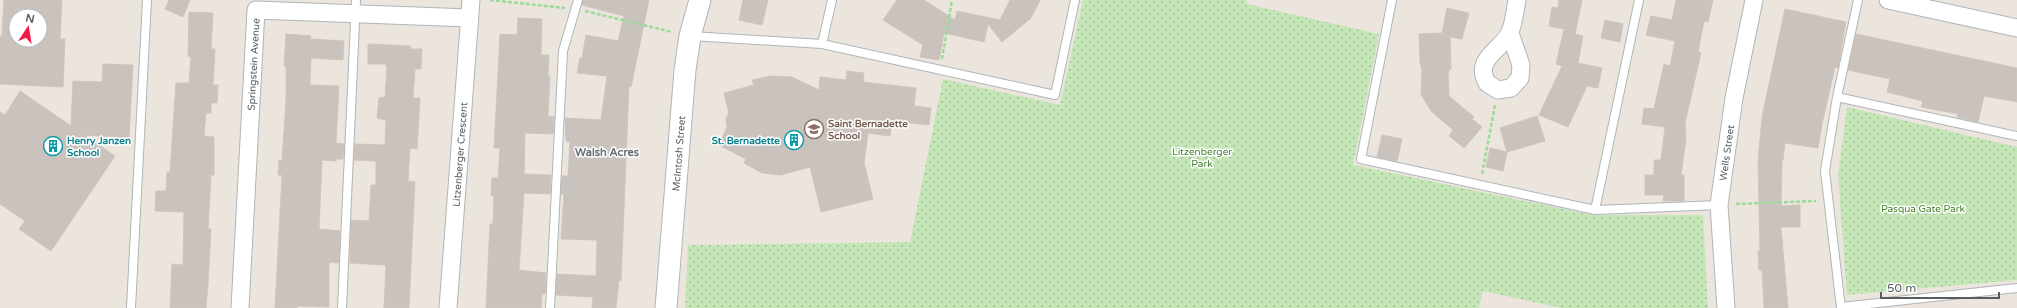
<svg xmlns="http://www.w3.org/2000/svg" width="2017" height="308" viewBox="0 0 2017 308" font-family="'Varela Round',sans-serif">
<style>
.park{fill:url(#park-dots)}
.building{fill:#c9c2bd;stroke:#d1c5bc;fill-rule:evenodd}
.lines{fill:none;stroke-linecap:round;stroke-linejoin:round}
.service-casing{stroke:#afb5b8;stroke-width:10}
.minor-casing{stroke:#afb5b8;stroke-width:19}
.tertiary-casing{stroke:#afb5b8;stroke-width:23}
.path{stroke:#9bda99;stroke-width:2.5;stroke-dasharray:4 2;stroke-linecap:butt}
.service{stroke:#fff;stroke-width:8}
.minor{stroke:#fff;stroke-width:17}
.tertiary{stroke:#fff;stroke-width:21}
.labels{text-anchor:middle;stroke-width:3;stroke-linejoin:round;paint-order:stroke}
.street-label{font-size:10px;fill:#575e61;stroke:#fff}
.education-label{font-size:10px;font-weight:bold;fill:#785e54;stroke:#fff;text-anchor:start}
.culture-label{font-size:10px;font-weight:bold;fill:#0d838f;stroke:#fff;text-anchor:start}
.park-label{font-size:10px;fill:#41842c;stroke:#fff}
.neighbourhood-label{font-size:11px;font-weight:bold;fill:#687173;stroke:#fff}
</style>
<defs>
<pattern id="park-dots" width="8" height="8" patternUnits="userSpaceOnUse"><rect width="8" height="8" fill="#c5e7b7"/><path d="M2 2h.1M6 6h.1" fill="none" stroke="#a3be98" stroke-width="1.8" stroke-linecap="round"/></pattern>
</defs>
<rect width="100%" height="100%" fill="#ece5de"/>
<path class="park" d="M1083,0H1247V4L1379,34L1353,165L1592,215H1703L1708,308H1561L1483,291L1479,308H685L688,245L910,242L943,79L1060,105Z
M1847,107L2017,147V280L1847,295L1838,175Z"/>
<path class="building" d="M4,0H62L60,39H65L63,87L0,84V36H2ZM16,16H40V40H16Z
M169,0H190L183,17L165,9Z
M583,0H649L631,87L629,86L621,281L619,280L616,308H592L593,297L556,295L557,274L596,276L597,240L561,239L564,194H561L562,176H568L570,142L566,141L565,118L601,120L607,76L577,73L580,58H582L586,35L618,41L624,16L582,5Z
M743,0H768L762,25L739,20Z
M897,0H924L955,20L957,11L1000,20L1010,0H1040L1031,18L1002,42L988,24L984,42L944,33L939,60L920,57L923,45L883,20Z
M1559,0H1582L1575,34L1583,36L1578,63L1602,68L1598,88L1587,86L1568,127L1539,115L1562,66L1556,64L1564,29L1549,26L1552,7L1558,8Z
M1676,0H1713L1708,22L1704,21L1698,52L1701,53L1685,123L1686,139L1681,175H1684V201H1663L1664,195H1645V175H1654V160H1661L1665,127L1642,124L1644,108L1654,109L1664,64L1670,66L1675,41L1646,35L1651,16L1672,20Z
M1447,8L1469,13L1462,39L1450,37L1451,69L1448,72L1449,96L1474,117L1472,119L1482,127L1464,148L1449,136L1453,130L1431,111L1421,94L1422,69L1420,63L1419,34L1442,33Z
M1785,9L1846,22L1838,68L1835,67L1822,124L1818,148L1785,143L1783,160H1782L1781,206L1800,205V227H1781L1788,308H1764L1762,270H1759L1758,251H1760L1758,161L1762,117Z
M189,12L213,13L211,49H215L213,85H218L217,103H211V113H206L204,136L214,137V175H211L208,229H211L208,284L206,308H170L172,264L183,265L184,212L155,211L156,191H166L167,172H170L176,83H189L191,57L188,56Z
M518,18L542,19L541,55H549L548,77H550L548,116L554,117L553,134L525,133L524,174L551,175L550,194L524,193L519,270L546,273L545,294H542L541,308H486L490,224H493L494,196H491L492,178H498L500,148H494L500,34L517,35Z
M1605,20L1623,24L1620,42L1601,38Z
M286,34L311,36L310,39L344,41L343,60L311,58L310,85L339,86L336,143L344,144L343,159H336V161L322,160L319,229L340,231L339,263L329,262V307L297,306V308H275L282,175H278L279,160L282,161L286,102V66H284Z
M1856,34L2017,68V102L1984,96L1978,122L1957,117L1958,114L1921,107L1923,101L1887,92L1890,79L1848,70Z
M368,44L411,46L410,49H422L421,69H415L413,98H420L417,149L410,148L408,181L415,182L409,308H384L386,265L350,263L351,220L369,221L371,185H376V161L354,160L355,144L385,145L386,120L377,118L379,98L385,97L387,68L386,64H368Z
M103,64L133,65L129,138L84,135L115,156L51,251L19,229L25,221L0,204V112L5,115L20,91L71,126L73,81L102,82Z
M847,71L864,73L863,82L916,88L914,106L931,108L929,125L892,121L890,136L868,133L864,163L873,199L821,212L810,167L781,175L762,173L744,163L746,159L719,145L727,127L726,119L729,113L724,93L754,85L752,80L771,76L792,77L819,90L820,77L846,80Z
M1537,116L1545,141L1507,152L1500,128Z
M1382,135L1402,139L1397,161L1377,157Z
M1490,148L1507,152L1503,171L1486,167Z"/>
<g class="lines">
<defs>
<path id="service" d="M1392,0L1361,159L1595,210L1719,205
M691,36L822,44L1055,95L1075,0
M822,44L832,0
M1837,97L2017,136
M1595,210L1639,0
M1841,307L2017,288
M131,308L147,0
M342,308L356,0
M550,308L563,51L578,0
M1841,308L1825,171L1837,97L1858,0"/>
<g id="minor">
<path d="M1888,0L2017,28"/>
<path d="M1510,33L1521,65L1520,78L1511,88L1498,90L1487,83C1474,59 1499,52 1509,34C1514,25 1515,10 1517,0"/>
<path id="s1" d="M240,308L256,10L469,18"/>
<path id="s2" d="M448,308L471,0"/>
<path id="s3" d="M1726,308L1719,205L1734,98L1754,0"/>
</g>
<g id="tertiary">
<path id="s4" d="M666,308L685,70L690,36L700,0"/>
</g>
</defs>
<use href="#service" class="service-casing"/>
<use href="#minor" class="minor-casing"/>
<use href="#tertiary" class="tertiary-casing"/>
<path class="path" d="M490,0L565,8
M585,11L672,32
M942,59L952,0
M1482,174L1495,105
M1736,204L1816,201"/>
<use href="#service" class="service"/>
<use href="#minor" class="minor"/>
<use href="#tertiary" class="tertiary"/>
</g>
<defs>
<symbol id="school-ring" viewBox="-11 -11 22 22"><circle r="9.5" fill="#fff" stroke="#8d6e63" stroke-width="1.5"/><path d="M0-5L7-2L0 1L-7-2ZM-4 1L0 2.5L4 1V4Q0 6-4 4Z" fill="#8d6e63"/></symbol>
<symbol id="building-ring" viewBox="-11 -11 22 22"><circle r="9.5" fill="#fff" stroke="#0f9aa8" stroke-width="1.5"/><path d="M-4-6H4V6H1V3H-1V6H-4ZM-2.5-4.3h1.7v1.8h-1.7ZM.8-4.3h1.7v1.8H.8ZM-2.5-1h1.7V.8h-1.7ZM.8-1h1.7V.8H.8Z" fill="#0f9aa8"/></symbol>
</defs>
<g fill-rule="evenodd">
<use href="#school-ring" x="803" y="118" width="22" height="22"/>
<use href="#building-ring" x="783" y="129" width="22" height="22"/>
<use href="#building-ring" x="42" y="135" width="22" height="22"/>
</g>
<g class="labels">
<g class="street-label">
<text dy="4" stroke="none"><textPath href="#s1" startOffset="244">Springstein Avenue</textPath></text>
<text dy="4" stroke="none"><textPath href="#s4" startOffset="155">McIntosh Street</textPath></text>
<text dy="4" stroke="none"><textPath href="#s3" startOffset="156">Wells Street</textPath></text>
<text dy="4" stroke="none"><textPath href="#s2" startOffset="154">Litzenberger Crescent</textPath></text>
</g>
<g class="education-label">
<text x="828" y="127">Saint Bernadette<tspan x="828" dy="12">School</tspan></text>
</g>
<g class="culture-label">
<text x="67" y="144">Henry Janzen<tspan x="67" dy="12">School</tspan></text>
<text x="780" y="144" text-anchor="end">St. Bernadette</text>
</g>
<g class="park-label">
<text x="1202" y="155">Litzenberger<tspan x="1202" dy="12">Park</tspan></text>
<text x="1923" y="212">Pasqua Gate Park</text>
</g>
<g class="neighbourhood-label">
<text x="607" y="156">Walsh Acres</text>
</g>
</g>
<g transform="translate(28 28) rotate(12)"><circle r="19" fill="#ffffff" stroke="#bcbfc0"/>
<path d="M0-3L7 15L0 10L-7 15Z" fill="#f81847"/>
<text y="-6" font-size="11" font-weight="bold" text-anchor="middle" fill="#575e61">N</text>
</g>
<path d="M1881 292v6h118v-6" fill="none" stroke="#575e61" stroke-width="2"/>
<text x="1887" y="292" font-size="12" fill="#575e61" stroke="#ffffff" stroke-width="3" paint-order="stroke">50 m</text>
</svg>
